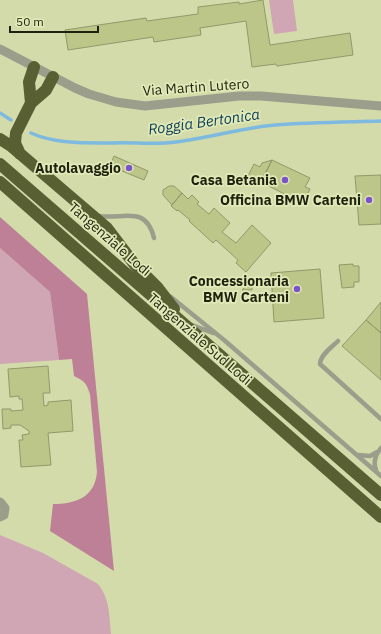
<svg xmlns="http://www.w3.org/2000/svg" width="381" height="634" viewBox="0 0 381 634" font-family="'IBM Plex Sans',sans-serif">
<style>
.green{fill:#d0a5b4}
.forest{fill:#be8097}
.lines{fill:none;stroke-linecap:round;stroke-linejoin:round}
.stream{stroke:#7ebadf;stroke-width:3.5}
.building{fill:#bcc689;stroke:#91996b}
.lane{stroke:#9a9e8a;stroke-width:4.5}
.street{stroke:#9a9e8a;stroke-width:9}
.highway{stroke:#585f33;stroke-width:12}
.poi-dot{fill:#7c52cb;stroke:#e0e9b7;stroke-width:1.5}
.labels{text-anchor:middle;stroke-width:3.5;stroke-linejoin:round;paint-order:stroke}
.street-label{font-size:14px;fill:#1e210e;stroke:#e0e9b7}
.poi-label{font-size:14px;font-weight:bold;fill:#1e210e;stroke:#e0e9b7;text-anchor:end}
.water-label{font-size:15px;font-style:italic;fill:#0b3d57;stroke:#e0e9b7}
</style>
<rect width="100%" height="100%" fill="#d3dbaa"/>
<path class="green" d="M269,0H293L297,31L274,34Z
M0,248L50,292L59,360L0,364Z
M0,535L43,553L98,584C110,599 109,615 111,634H0Z"/>
<path class="forest" d="M0,217L87,294L114,571L50,531L53,504C76,504 95,497 97,472L90,394C86,382 84,381 74,376L72,359L59,360L50,292L0,248Z"/>
<g class="lines">
<path class="stream" d="M0,113L11,120
M31,133C55,144 85,143 112,143C133,142 155,145 176,142C209,138 241,128 275,125C310,122 346,122 381,121"/>
</g>
<path class="building" d="M263,0L270,45L350,33L353,55L277,66L276,64L252,67L246,21L200,28L201,35L154,42L153,37L68,50L65,30L146,18L147,21L198,14V7L239,2V4Z
M114,156L148,171L144,180L110,166Z
M272,160L261,182L248,176L254,164L260,167L262,163Z
M272,160L310,178L305,187L310,189L306,197L301,195L298,201L261,182Z
M381,175V224L359,225L355,176Z
M169,186H174L182,193L172,205L163,195V190Z
M182,193L188,199L192,195L199,202L197,204L209,214L214,208L230,223L222,232L236,243L252,225L271,243L246,272L236,263L238,260L216,240L213,243L189,221L190,220L178,210L177,211L171,206Z
M353,264V266H359V282H354V287L342,288L339,265Z
M320,269L324,318L274,322L271,273Z
M252,278V290H242L244,288Z
M381,302V333L366,320Z
M366,320L381,333V380L342,346Z
M48,366L50,393H43L44,406L48,405V402L71,400L73,431L48,433L51,465L21,467L19,440H23L22,435L29,434V431L20,425H11V428L3,429L2,409H11V411L23,410L22,399H19V396L10,397L8,369Z"/>
<g class="lines">
<path class="lane" d="M99,216C122,220 146,204 154,238
M171,297L224,340L381,476
M192,325L213,333
M338,341C332,347 320,355 320,364L381,419
M358,455L370,456L377,452
M376,470C373,462 375,455 381,448"/>
<path class="street" d="M0,49L75,88L89,94L116,102L145,106L239,96H261L381,106
M0,502L5,508L4,515L0,517"/>
<path class="highway" d="M31,103L29,82L34,67
M0,139L11,146L107,228L135,265L157,287L174,309
M20,154L15,143L16,133L31,103L46,90L53,77
M0,164L381,495
M0,182L381,517"/>
</g>
<g class="poi-dot">
<circle cx="129" cy="168" r="4"/>
<circle cx="285" cy="180" r="4"/>
<circle cx="369" cy="200" r="4"/>
<circle cx="297" cy="289" r="4"/>
</g>
<g class="labels">
<g class="street-label">
<text transform="translate(196 87) rotate(-4)" y="5">Via Martin Lutero</text>
<text transform="translate(110 239) rotate(41)" y="5">Tangenziale Lodi</text>
<text transform="translate(200 339) rotate(41)" y="5">Tangenziale Sud Lodi</text>
</g>
<g class="poi-label">
<text x="121" y="173">Autolavaggio</text>
<text x="277" y="185">Casa Betania</text>
<text x="361" y="205">Officina BMW Carteni</text>
<text x="289" y="286">Concessionaria<tspan x="289" dy="16">BMW Carteni</tspan></text>
</g>
<g class="water-label">
<text transform="translate(204 122) rotate(-8)" y="5">Roggia Bertonica</text>
</g>
</g>
<path d="M10 26v6h88v-6" fill="none" stroke="#1e210e" stroke-width="2"/>
<text x="16" y="26" font-size="12" fill="#1e210e" stroke="#e0e9b7" stroke-width="3" paint-order="stroke">50 m</text>
</svg>
